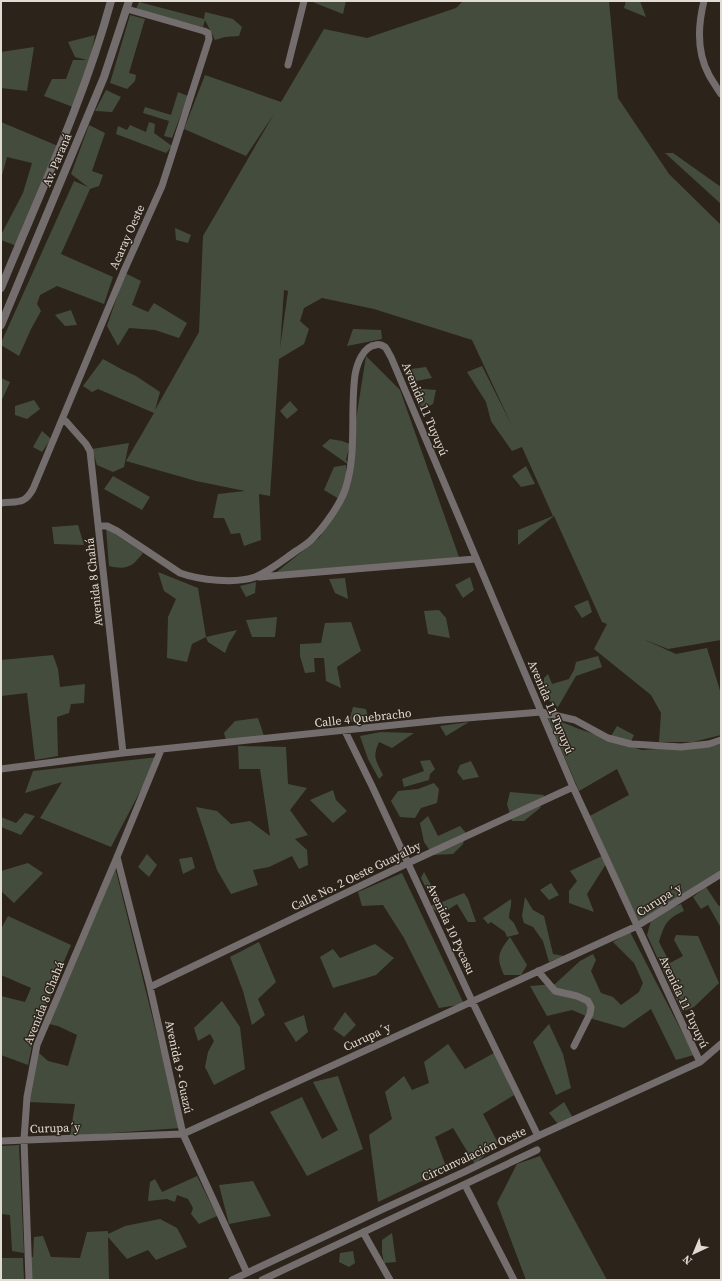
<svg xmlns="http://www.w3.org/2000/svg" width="722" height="1281" viewBox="0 0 722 1281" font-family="'Source Serif 4',serif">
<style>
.green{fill:#444d3d;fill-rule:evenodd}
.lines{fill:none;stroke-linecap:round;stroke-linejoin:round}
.minor{stroke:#746d6e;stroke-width:7}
.tertiary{stroke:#746d6e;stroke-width:8}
.labels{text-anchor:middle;stroke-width:3;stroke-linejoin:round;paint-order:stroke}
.street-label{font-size:12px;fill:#e1dbd5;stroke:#2c231a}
</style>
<rect width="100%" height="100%" fill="#2c231a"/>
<path class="green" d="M310,1H346L343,14Z
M463,1H609L618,98L669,174L721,225V640L668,649L643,639L676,654L707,648L721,694V735L693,742H659L661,713L651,695L594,649L607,624L602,622L554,516L518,545V530L553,516L522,447L512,451L491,421L486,402L467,372L482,366L512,426L472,340L374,309L322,298L304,308L300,321L309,329L304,344L279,359L270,496L259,494L261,540L244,546L240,533L231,534L224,518H213L218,494L245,491L196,481L126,461L154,413L98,389L92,392L83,386L103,359L123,370L136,376L160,392L155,410L199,332L203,236L274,114L246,156L184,129L205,75L281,102L324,29L367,38L456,8ZM284,290L288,291L280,348Z
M626,1H640L646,17L624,8Z
M139,2L204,19L205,12L233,19L242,27L239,36L225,37L215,40L205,20L203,27L136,9Z
M130,15L145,19L129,73L136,75L135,81L127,89L110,83Z
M95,35L90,60L73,107L44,96L52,79H66L73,60H87L75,57L68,42Z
M34,47L27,91L1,88V52Z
M106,90L121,97L112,112L95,111Z
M178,92L188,96L172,138L164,136L169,121L143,113L145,107L171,115Z
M1,122L58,146L17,246L1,240V235L23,193L32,163L7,157L1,179Z
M149,122L155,124L154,133L172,146L166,153L116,134L118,126L127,130L130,125L146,132Z
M89,125L105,133L92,171L103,175L99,186L90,189L61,254L113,277L104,304L57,286L40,295L37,304L41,311L31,329L19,356L1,345V343L74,181L88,187L71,174Z
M665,153H673L721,187V204Z
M175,228L191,235L188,243L176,240Z
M125,273L141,281L132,305L148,312L154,303L187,323L179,338L155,330L129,328L118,346L107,326Z
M71,310L77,325L65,326L55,315Z
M353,329L381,330L382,339L347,346Z
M366,356L400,390L459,557L273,575L320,537L338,503L339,499L324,490L334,467L346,465V474L349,465L322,446L330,439L342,441L350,444L346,460L349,464Z
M426,367L432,378L416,381L411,369Z
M1,378L10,382L1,402Z
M413,388L436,390L433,404L420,411Z
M34,400L40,409L27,419L15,415V406Z
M290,401L298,410L287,419L280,411Z
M42,431L51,439L42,452L33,447Z
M129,443L124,467L113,472L97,465L92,449Z
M526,466L535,484L521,487L512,476Z
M113,476L150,497L142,510L104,489Z
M78,525L84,545L54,544L52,527Z
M106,528L143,553C132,567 127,570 109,566Z
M158,572L198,588L206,637L237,630L229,643L225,653L208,642L206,637L192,644L187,662L167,658L168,617L176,599L164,591Z
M470,577L474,590L463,598L455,585Z
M345,578L348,599L335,593L329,579Z
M256,582L255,593L246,597L240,586Z
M588,600L592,612L582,618L574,606Z
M439,610L446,618L450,638L428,634L424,611Z
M277,617L275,637H252L246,620Z
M351,622L361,651L337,667L341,688L326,681L324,658H314L315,672L305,673L300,656V644L321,643L325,623Z
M53,655L58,669L60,687L85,684L84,703L71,704L69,713L57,717L58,756L35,760L27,693L1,696V660Z
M598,656L602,667L576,676L558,707L544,697V678L548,674L552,684L569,679L574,670L576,662Z
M353,707L366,709L369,722H349Z
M547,716L579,729L642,750L718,745L721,743V871L639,921L586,818L629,795L617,769L579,791Z
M258,718L264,736L226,740L224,733L235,721Z
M469,722L446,736L440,726Z
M617,726L634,735L630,744L610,738Z
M381,732L414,733L392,748L379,742C372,758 376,760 383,775L379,779L368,759L360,736Z
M238,746L286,747L288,784L307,788L290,810L308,835L295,839L307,850L308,865L299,869L292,856L269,867L253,870L258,885L231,894L217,870L196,807L217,811L231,824L250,821L270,836L260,769H239Z
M158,757L111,847L40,818L62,782L25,793L33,771Z
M430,760L435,769L430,774L429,780L404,787L402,779L424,771L420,761Z
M471,761L479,777L463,780L457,772L460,765Z
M434,783L439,789L437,803L421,808L415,818L400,817L391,801L398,791L418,789Z
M333,790L336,800L347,811L333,823L310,800Z
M510,792L544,795L540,808L524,821H512L507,804Z
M25,813L35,816L21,835L1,827V817L16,823Z
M428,816L438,836L460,826L466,833L463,844L453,854L433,855L424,842L420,823Z
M147,854L157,865L149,877L138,867Z
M602,856L606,864L587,894L594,912L569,903V891L577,881L570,871Z
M192,857L195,868L183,874L179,859Z
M28,863L43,873L14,903L1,891V871Z
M115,867L180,1128L70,1136L75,1104L28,1102L39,1053L48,1061L68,1066L77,1035L58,1026L49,1024Z
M424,872L436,894L431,898L421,878Z
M402,873L464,1004L439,1008L404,938L383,905L362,906L358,892Z
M551,883L559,895L549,900L540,890Z
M706,887L718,905L721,907V928L708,905L701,909L693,897Z
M464,893L468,899L476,922H468L457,904L440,915L430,906L442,902Z
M525,897L533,910L544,916L553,954L564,956L549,962L543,941L533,927L524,923L522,916Z
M511,899C512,906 509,911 509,918L514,923L519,934L507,937L505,932L491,922L488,924L483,918Z
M681,904L684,911C667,918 664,925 659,942L670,963L683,956L674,940L676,935L698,936L719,983L694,1007L682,1012L647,935L652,917Z
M8,916L71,945L50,994L51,995L33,1041L28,1065L1,1055V996L25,1002L31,988L1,975V929Z
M630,932L694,1055L676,1060L651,1009L624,1028L593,1019L572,1010L547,1016L530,986L555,984L580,961L593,954L596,960L591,971L601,993L613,997L621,1005L639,992L643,983L634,963L613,942Z
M510,937L527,965L521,975H504C496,957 498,953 510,937Z
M259,942L276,982L258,999L265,1015L252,1025L243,991L230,957Z
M375,944L394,958L376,975L333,988L320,957L333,949L340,958Z
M222,1001L240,1027L245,1069L214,1085L205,1067L208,1052L214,1041L210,1034L198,1041L194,1028Z
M345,1012L356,1025L344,1037L333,1029Z
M304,1015L308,1032L296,1042L284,1023Z
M549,1024L563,1054L571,1088L556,1095L533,1042Z
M448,1044L465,1069L494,1053L514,1095L483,1114L498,1143L475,1164L453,1128L435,1137L447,1169L378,1202L369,1135L392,1119L385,1092L404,1076L412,1090L429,1083L424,1062Z
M338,1076L363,1149L307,1176L270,1112L302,1097L322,1139L338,1130L313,1082Z
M564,1102L573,1118L558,1124L549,1113Z
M19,1145L24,1253L12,1251L10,1215L1,1214V1146Z
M540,1156L607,1280H526L497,1203L517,1164Z
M197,1176L217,1216L199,1224L191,1214L193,1208L188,1199L177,1195L175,1202L167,1199L148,1201L150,1182L155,1179L162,1192Z
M253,1181L271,1216L229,1224L219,1185Z
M160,1219L177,1228L187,1247L156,1260L148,1250L127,1259L108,1237L109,1280H30L29,1257H33L34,1237L43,1236L51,1257L80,1258L87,1232L108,1231V1234L125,1226Z
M392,1233L396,1262L384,1263L382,1253V1240Z
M353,1251L355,1263L349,1267L339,1262L340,1253Z
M1,1258H23L24,1280H1Z"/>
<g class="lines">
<path class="minor" d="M704,1C698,25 697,53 709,75C713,82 717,88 721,94
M288,65L304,1
M63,418L86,444L90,451L123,753
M1,503C18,501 24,505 33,489L123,273L162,186L209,39L208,33L204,31L127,9
M99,526H107L117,531L180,573C199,580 236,584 255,577C270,571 283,560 296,551C302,547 309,543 313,538C324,527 342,502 346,487C357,451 350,412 355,375C357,364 363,346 376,345C379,344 382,345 385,347C387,349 389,354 391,357L573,787L700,1062
M259,577L475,559
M345,731L372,786L472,1001L538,1136
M1,769L123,753L442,720L541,712L575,720L608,738L631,744L681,747L709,744L721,740
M117,857L150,987L183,1134L247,1273
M538,971L555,991L577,996L588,1001L591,1007L590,1014L574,1046
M150,987L408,863L573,787
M1,1141L183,1134L637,926L721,874
M465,1185L514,1280
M363,1232L390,1280
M29,1280L24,1140L27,1097L37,1045L117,857L161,750
M232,1280L383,1209L464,1172L538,1136L700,1062L721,1044
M262,1280L537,1150"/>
<path class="tertiary" d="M1,288C40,193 84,100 111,1
M1,325L104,77L129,1"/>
</g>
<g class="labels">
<g class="street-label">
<text transform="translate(57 160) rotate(-67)" y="4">Av. Paraná</text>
<text transform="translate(127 237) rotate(-66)" y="4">Acaray Oeste</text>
<text transform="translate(425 409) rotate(67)" y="4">Avenida 11 Tuyuyú</text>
<text transform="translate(94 582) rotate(-96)" y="4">Avenida 8 Chahá</text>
<text transform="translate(551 707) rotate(67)" y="4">Avenida 11 Tuyuyú</text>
<text transform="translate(363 718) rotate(-6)" y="4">Calle 4 Quebracho</text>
<text transform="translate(356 876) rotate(-26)" y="4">Calle No. 2 Oeste Guayalby</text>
<text transform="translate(659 900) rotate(-32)" y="4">Curupa´y</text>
<text transform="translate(451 929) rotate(65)" y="4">Avenida 10 Pycasu</text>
<text transform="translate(684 1002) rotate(65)" y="4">Avenida 11 Tuyuyú</text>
<text transform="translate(44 1003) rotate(-68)" y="4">Avenida 8 Chahá</text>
<text transform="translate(367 1037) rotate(-25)" y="4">Curupa´y</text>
<text transform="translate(179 1067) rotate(78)" y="4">Avenida 9 - Guazú</text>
<text transform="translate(55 1128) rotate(-2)" y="4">Curupa´y</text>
<text transform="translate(474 1154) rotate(-25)" y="4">Circunvalación Oeste</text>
</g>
</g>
<rect width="722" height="1281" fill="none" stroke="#e1dbd5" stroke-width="4"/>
<g transform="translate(694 1253) rotate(224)" stroke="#2c231a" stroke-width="3" paint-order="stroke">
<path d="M0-3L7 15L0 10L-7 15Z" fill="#e1dbd5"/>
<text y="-6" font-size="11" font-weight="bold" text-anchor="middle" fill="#e1dbd5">N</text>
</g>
</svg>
